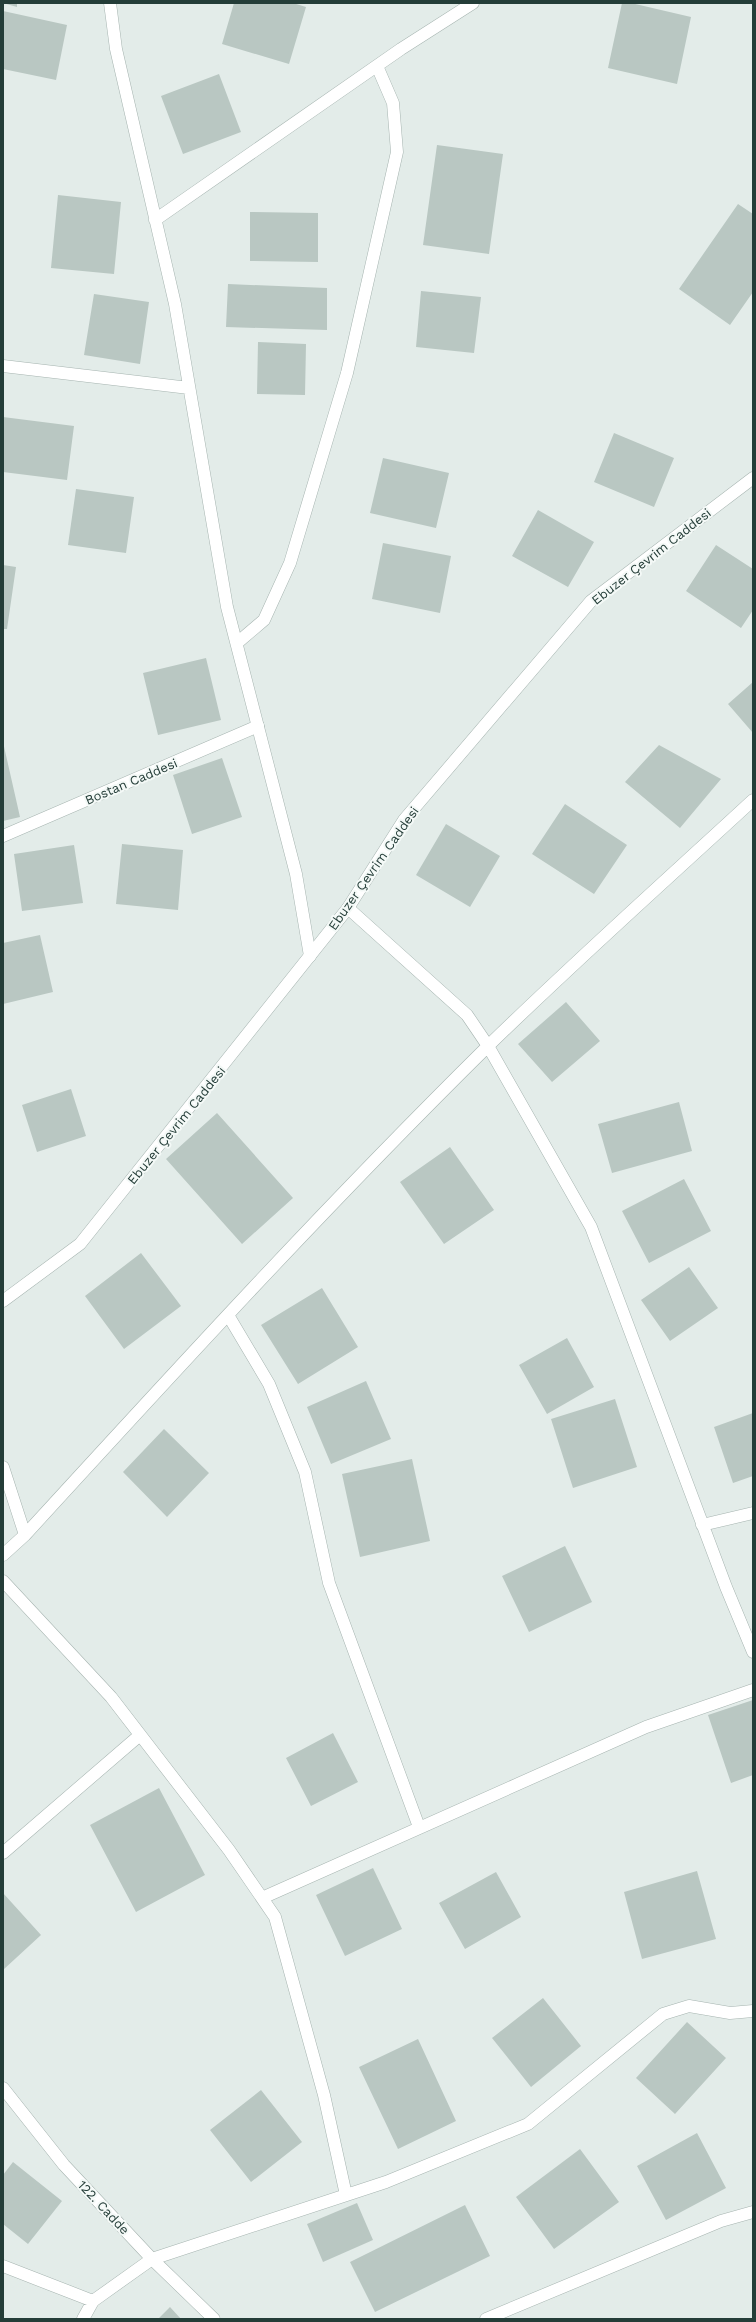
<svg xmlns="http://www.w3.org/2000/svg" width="756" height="2322" viewBox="0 0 756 2322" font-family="'Work Sans',sans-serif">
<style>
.building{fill:#b9c7c2}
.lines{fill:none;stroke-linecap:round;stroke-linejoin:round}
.minor-casing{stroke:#a6b4b0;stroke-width:13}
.tertiary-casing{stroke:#a6b4b0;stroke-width:13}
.minor{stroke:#fff;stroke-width:12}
.tertiary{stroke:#fff;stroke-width:12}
.labels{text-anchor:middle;stroke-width:4;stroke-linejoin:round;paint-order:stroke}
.street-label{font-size:13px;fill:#243d38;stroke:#f4f9f7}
</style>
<rect width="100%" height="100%" fill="#e3ece9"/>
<path class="building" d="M3,3H17V7Z
M234,3H293L306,7L289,64L222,44Z
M622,3H631L691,17L677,84L608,68Z
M3,11L67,25L56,80L3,69Z
M219,74L241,132L183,154L161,96Z
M437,145L503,154L489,254L423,245Z
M58,195L121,202L114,274L51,268Z
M738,204L753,214V292L730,325L679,289Z
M250,212L318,213V262L250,261Z
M228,284L327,288V330L226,327Z
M421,291L481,297L474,353L416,347Z
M94,294L149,302L140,364L84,355Z
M258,342L306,344L305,395L257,394Z
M3,417L74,426L67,480L3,472Z
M614,433L674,458L654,507L594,482Z
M383,458L449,473L436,528L370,513Z
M76,489L134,497L126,553L68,545Z
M538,510L594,542L568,587L512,556Z
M383,543L451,556L440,613L372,599Z
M716,545L753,569V610L741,628L686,591Z
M3,565L16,567L7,629H3Z
M206,658L221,720L158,735L143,673Z
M753,682V733L728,704Z
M3,742L20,817L3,821Z
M659,745L721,779L680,828L625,782Z
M222,758L242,817L192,834L173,775Z
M565,804L627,845L594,894L532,854Z
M446,824L500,856L470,907L416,875Z
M122,844L183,850L178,910L116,904Z
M74,845L83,903L22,911L14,854Z
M40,935L53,992L3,1004V943Z
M566,1002L600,1041L552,1082L518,1044Z
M71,1089L86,1136L37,1152L22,1105Z
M679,1102L692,1151L612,1173L598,1124Z
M217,1113L293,1198L242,1244L166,1159Z
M450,1147L494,1210L444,1244L400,1182Z
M684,1179L711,1231L649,1263L622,1211Z
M141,1253L181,1306L124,1349L85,1296Z
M689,1267L718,1308L670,1341L641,1300Z
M322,1288L358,1347L298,1384L261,1325Z
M567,1338L594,1387L547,1414L519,1365Z
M366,1381L391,1439L331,1464L307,1407Z
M615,1399L637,1467L573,1488L551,1419Z
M753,1413V1476L733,1483L714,1427Z
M164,1429L209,1473L167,1517L123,1472Z
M412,1459L430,1541L360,1557L342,1474Z
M565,1546L592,1602L529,1632L502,1576Z
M753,1700V1775L731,1783L708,1715Z
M333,1733L358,1782L311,1806L286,1758Z
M159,1788L205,1875L136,1912L90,1825Z
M373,1868L402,1929L345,1956L316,1895Z
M697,1871L716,1939L642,1959L624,1892Z
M496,1872L521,1917L465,1949L439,1903Z
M3,1893L41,1935L3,1970Z
M543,1998L581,2046L531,2087L492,2038Z
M687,2022L726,2058L675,2114L636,2078Z
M418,2039L456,2121L398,2149L359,2067Z
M261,2090L302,2142L251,2182L210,2130Z
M697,2133L726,2188L666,2220L637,2166Z
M580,2149L619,2202L554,2249L516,2197Z
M13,2162L62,2201L28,2244L3,2224V2175Z
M357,2203L373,2240L323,2262L307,2224Z
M465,2205L490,2256L375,2312L350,2262Z
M170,2307L181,2319H158Z"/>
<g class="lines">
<defs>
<path id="minor" d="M110,3L116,49L175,304L227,607L296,874L310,956
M155,220L401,49L473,3
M3,366L189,388
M237,643L264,620L290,563L347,373L397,152L393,103L377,66
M348,908L467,1015L488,1046L591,1227L726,1587L753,1652
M228,1315L269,1384L305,1472L329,1583L419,1827
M3,1467L25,1535
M702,1525L753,1513
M3,1555L25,1535C176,1370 327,1205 486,1048C573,963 664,882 753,800
M3,1581L111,1697L229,1850L275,1917L324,2095L346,2195
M3,1853L140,1735
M262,1898L646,1727L753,1690
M3,2266L93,2301
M83,2319L93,2301L152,2259L386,2182L528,2124L663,2014L689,2006L730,2013L753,2011
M486,2319L721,2221L753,2212"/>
<path id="tertiary" d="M3,836L258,726
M3,1301L80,1244L348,908L404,820L591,601L753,478
M3,2088L64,2165L152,2259L214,2319"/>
</defs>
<use href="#minor" class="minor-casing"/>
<use href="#tertiary" class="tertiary-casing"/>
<use href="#minor" class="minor"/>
<use href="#tertiary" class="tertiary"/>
</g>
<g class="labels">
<g class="street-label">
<text transform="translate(651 556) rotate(-38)" y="5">Ebuzer Çevrim Caddesi</text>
<text transform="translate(131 781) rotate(-23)" y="5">Bostan Caddesi</text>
<text transform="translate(373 868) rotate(-55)" y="5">Ebuzer Çevrim Caddesi</text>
<text transform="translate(176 1125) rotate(-51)" y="5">Ebuzer Çevrim Caddesi</text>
<text transform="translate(104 2207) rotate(47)" y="5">122. Cadde</text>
</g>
</g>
<rect width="756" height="2322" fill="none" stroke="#243d38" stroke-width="8"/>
</svg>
